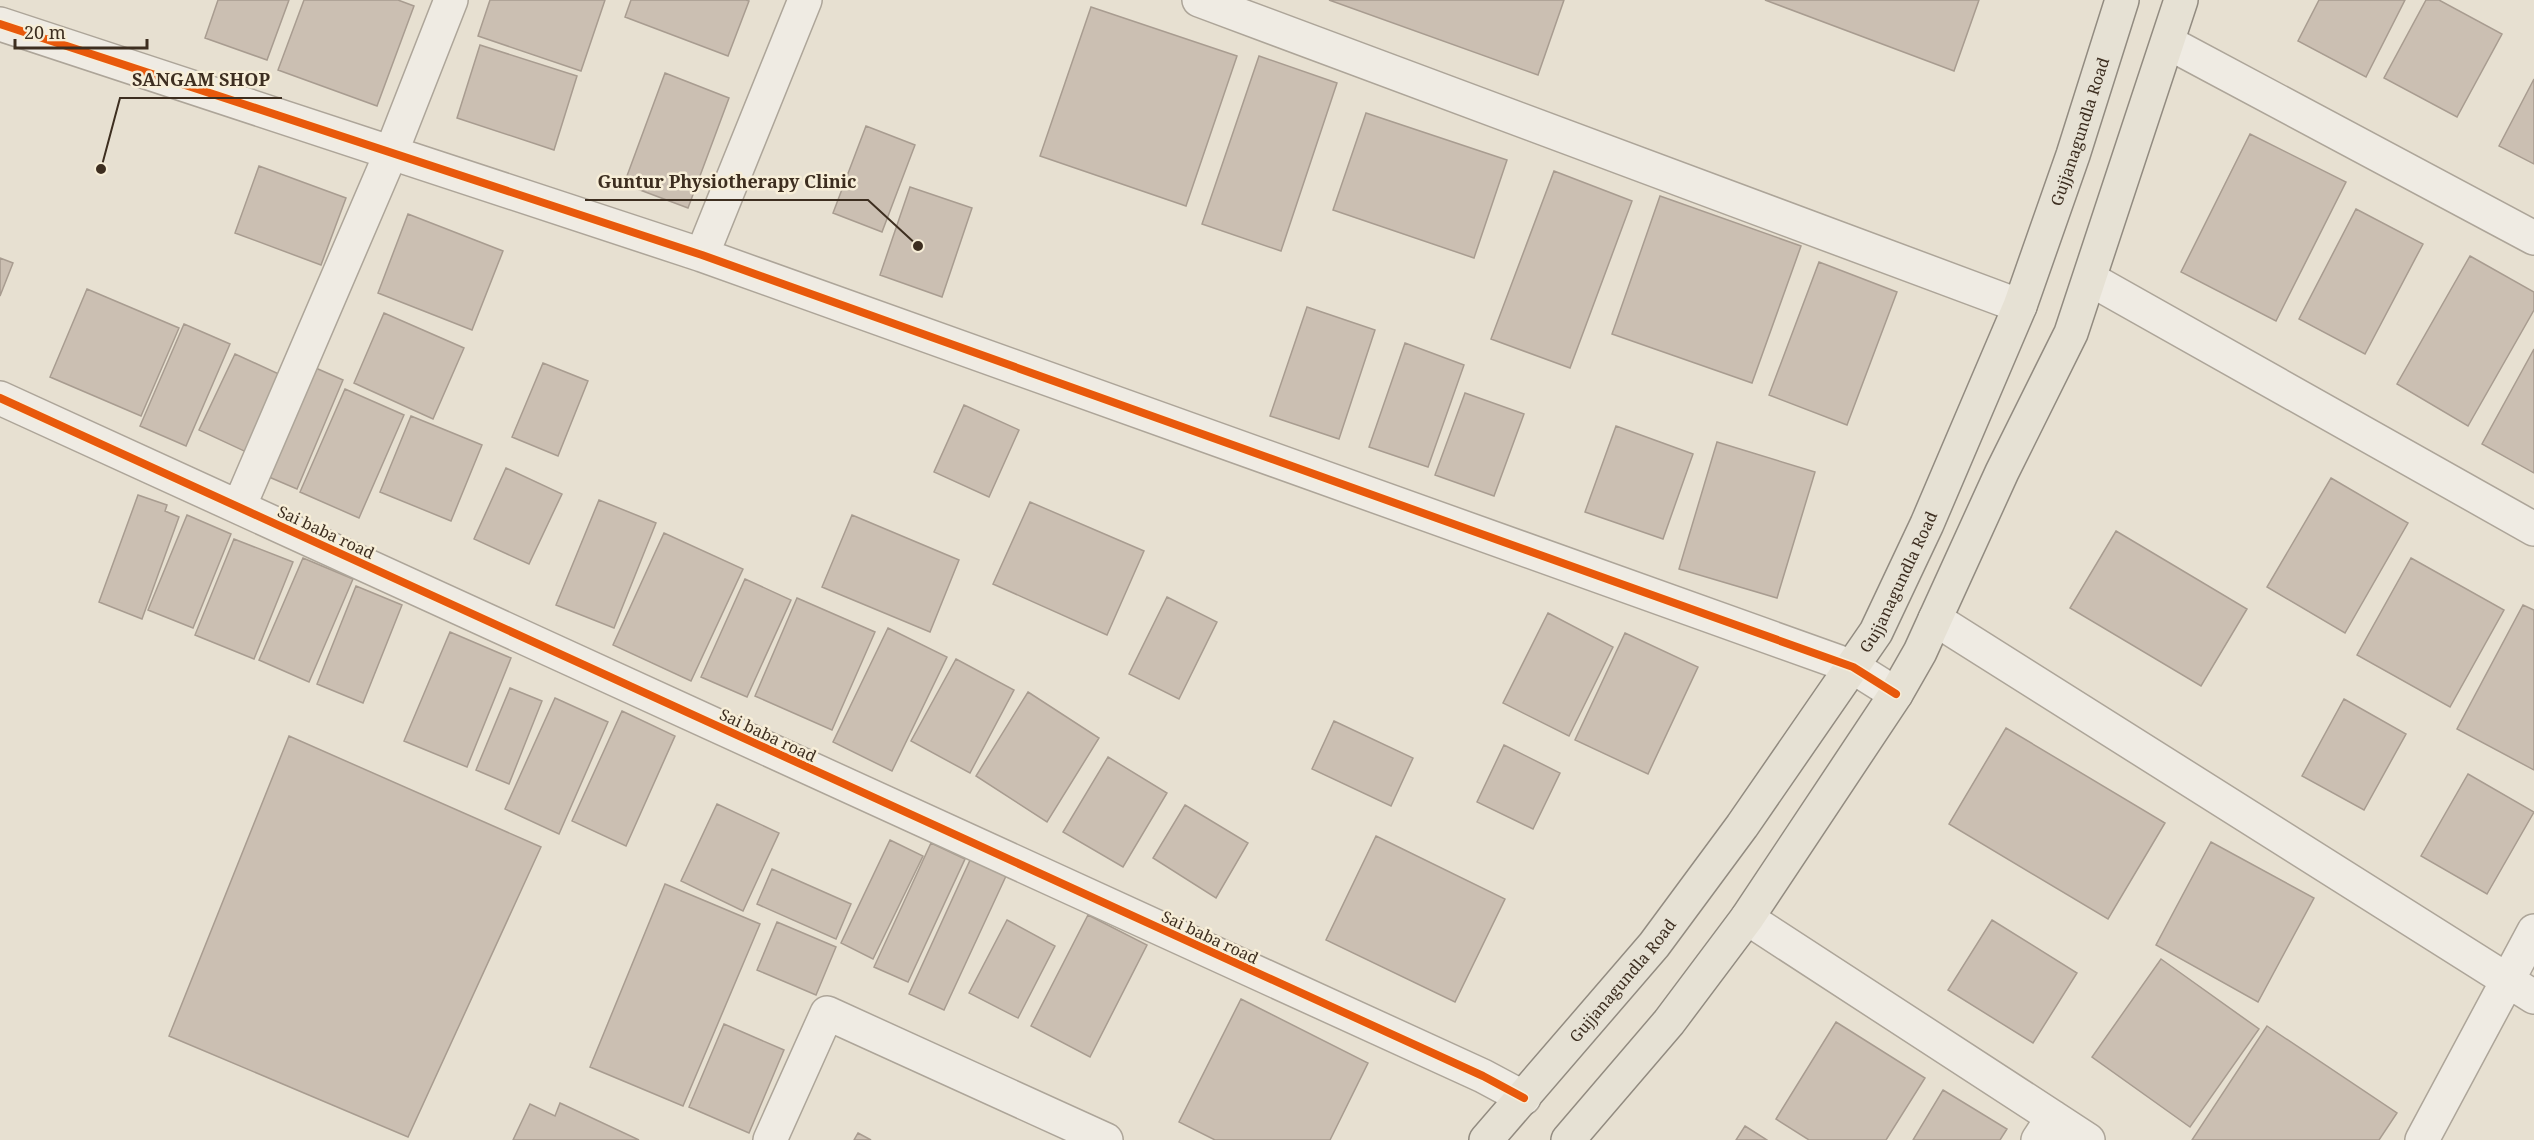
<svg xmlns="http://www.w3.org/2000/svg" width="2534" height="1140" viewBox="0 0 2534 1140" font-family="'Noto Serif',serif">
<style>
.building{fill:#cbbfb2;stroke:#a89c90;stroke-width:1.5}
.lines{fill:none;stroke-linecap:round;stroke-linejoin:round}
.minor-casing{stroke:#ada599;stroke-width:36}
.major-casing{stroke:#928b80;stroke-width:36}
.minor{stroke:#efebe3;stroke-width:33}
.major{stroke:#e6e1d4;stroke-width:33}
.cycleway-casing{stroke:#f7eed8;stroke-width:11}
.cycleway{stroke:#e8590c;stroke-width:8}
.labels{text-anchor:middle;stroke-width:5;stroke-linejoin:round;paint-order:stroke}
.street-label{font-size:16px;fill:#3d2e20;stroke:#f7eed8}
.leader{fill:none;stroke:#3d2e20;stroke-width:2}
.callout-dot{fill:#3d2e20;stroke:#f7eed8;stroke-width:2}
.callout-label{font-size:18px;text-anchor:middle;font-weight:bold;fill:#3d2e20;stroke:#f7eed8;stroke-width:5;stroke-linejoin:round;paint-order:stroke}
</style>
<rect width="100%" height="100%" fill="#e7e0d1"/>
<path class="building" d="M218,0H289L267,60L205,38Z
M304,0H398L414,6L377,106L278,70Z
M490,0H605L581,71L478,36Z
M631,0H746L749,1L728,56L625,17Z
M1329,0H1564L1538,75Z
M1765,0H1979L1954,71Z
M2319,0H2405L2366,77L2298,41Z
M2426,0H2439L2502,34L2457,117L2384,78Z
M1091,7L1237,56L1186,206L1040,156Z
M480,45L577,76L554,150L457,118Z
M1259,56L1337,83L1281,251L1202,224Z
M665,73L729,98L688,208L624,184Z
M2534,79V164L2499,146Z
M1366,113L1507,160L1474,258L1333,210Z
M866,126L915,145L882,232L833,213Z
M2250,134L2346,182L2276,321L2181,272Z
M259,166L346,198L321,265L235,233Z
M1554,171L1632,201L1570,368L1491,339Z
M910,187L972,208L942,297L880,275Z
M1660,196L1801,246L1752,383L1612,334Z
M2356,209L2423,244L2365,354L2299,319Z
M408,214L503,251L472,330L378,293Z
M2470,256L2534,292V310L2468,426L2397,384Z
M0,258L13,263L0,296Z
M1819,262L1897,292L1847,425L1769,395Z
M87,289L179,328L141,416L50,377Z
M1307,307L1375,330L1339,439L1270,416Z
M384,313L464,348L433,419L354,383Z
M184,324L230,344L186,446L140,426Z
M1405,343L1464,365L1428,467L1369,447Z
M2534,349V473L2482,444Z
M235,354L292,380L257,457L199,430Z
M302,362L343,380L297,489L255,471Z
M543,363L588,381L558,456L512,437Z
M345,389L404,415L359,518L300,492Z
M1465,393L1524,414L1494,496L1435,475Z
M964,405L1019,430L989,497L934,472Z
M411,416L482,445L451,521L380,492Z
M1616,426L1693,454L1663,539L1585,512Z
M1717,442L1815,472L1777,598L1679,569Z
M506,468L562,494L529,564L474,539Z
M2331,478L2408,523L2345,633L2267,587Z
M138,495L167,505L165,511L179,517L142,619L99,602Z
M599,500L656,523L614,628L556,605Z
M1030,502L1144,551L1107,635L993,584Z
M187,515L231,534L193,628L148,610Z
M852,515L959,560L930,632L822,587Z
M2116,531L2247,609L2201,686L2070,608Z
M664,533L743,569L691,681L613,645Z
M234,539L293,562L254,659L195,635Z
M303,558L353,579L309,682L259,660Z
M2411,558L2504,610L2450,707L2357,655Z
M745,579L791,600L747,697L701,677Z
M356,586L402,605L363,703L317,684Z
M1167,597L1217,622L1179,699L1129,674Z
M797,598L875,632L832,730L755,696Z
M2523,605L2534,610V770L2457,729Z
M1548,613L1613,647L1569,736L1503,703Z
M888,628L947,657L892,771L833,742Z
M450,632L511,658L467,767L404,741Z
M1625,633L1698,667L1648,774L1575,740Z
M956,659L1014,690L970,773L911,741Z
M510,688L542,701L509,784L476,770Z
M1028,692L1099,738L1047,822L976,776Z
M555,698L608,722L559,834L505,809Z
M2344,699L2406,734L2364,810L2302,776Z
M622,711L675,736L626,846L572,821Z
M1334,721L1413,758L1391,806L1312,769Z
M2006,728L2165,823L2108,919L1949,824Z
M289,736L541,847L408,1137L169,1036Z
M1504,745L1560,773L1533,829L1477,802Z
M1108,757L1167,793L1123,867L1063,832Z
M2468,774L2534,812L2487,894L2421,856Z
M717,804L779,833L743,911L681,881Z
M1185,805L1248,843L1216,898L1153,858Z
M1376,836L1505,899L1455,1002L1326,940Z
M890,840L923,856L873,959L841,943Z
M2211,842L2314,898L2258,1002L2156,945Z
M931,843L965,859L908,982L874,967Z
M971,858L1007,874L944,1010L909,994Z
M772,869L851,904L836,939L757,904Z
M665,884L760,924L683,1106L590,1067Z
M1088,915L1147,945L1090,1057L1031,1026Z
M1007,920L1055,946L1018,1018L969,993Z
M1992,920L2077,973L2033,1043L1948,990Z
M777,922L836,947L816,995L757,970Z
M2161,959L2259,1029L2190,1127L2092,1057Z
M1241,999L1368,1063L1330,1140H1215L1179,1122Z
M1836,1022L1925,1078L1886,1140H1809L1776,1119Z
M724,1024L784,1050L749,1133L689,1107Z
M2267,1026L2397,1113L2379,1140H2192Z
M1943,1090L2007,1129L2000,1140H1913Z
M560,1103L639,1140H513L530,1104L555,1116Z
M1745,1126L1767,1140H1736Z
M858,1133L871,1140H854Z"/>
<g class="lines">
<defs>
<path id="minor" d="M1199,0L2020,306
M0,24L702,255L1853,667L1896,694
M2169,43L2534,238
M702,255L805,0
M2090,279L2534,529
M0,398L1483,1076L1524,1098
M239,507L391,153L451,0
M1935,619L2534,997
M1747,918L2088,1140
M770,1140L827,1013L1106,1140
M2038,1140L2053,1117
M2422,1140L2534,931"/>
<g id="major">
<path id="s1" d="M1486,1140L1654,945L1742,826L1876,632L1927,524L2020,306L2073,155L2122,0"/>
<path d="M1568,1140L1669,1022L1747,918L1896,694L1920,652L2002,472L2071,333L2181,0"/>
</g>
</defs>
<use href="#minor" class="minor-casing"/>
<use href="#major" class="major-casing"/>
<use href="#minor" class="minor"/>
<use href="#major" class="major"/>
<defs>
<path id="cycleway" d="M0,24L702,255L1853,667L1896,694
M0,398L1483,1076L1524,1098"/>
</defs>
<use href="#cycleway" class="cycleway-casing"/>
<use href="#cycleway" class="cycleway"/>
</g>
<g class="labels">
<g class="street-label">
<text dy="6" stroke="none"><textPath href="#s1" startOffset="1182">Gujjanagundla Road</textPath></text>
<text transform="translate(326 532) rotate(25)" y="6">Sai baba road</text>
<text dy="6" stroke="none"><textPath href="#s1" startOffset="696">Gujjanagundla Road</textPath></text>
<text transform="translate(768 735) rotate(25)" y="6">Sai baba road</text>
<text transform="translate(1210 937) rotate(25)" y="6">Sai baba road</text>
<text dy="6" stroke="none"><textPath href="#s1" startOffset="210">Gujjanagundla Road</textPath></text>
</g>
</g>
<path class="leader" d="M101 169L120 98H282M918 246L868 200H585"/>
<g class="callout-dot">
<circle cx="101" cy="169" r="6"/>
<circle cx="918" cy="246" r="6"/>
</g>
<g class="callout-label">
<text x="201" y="86">SANGAM SHOP</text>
<text x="727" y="188">Guntur Physiotherapy Clinic</text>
</g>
<path d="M15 39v9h132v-9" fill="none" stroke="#3d2e20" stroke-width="3"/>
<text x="24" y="39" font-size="18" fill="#3d2e20" stroke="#f7eed8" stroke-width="4.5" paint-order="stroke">20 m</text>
</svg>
